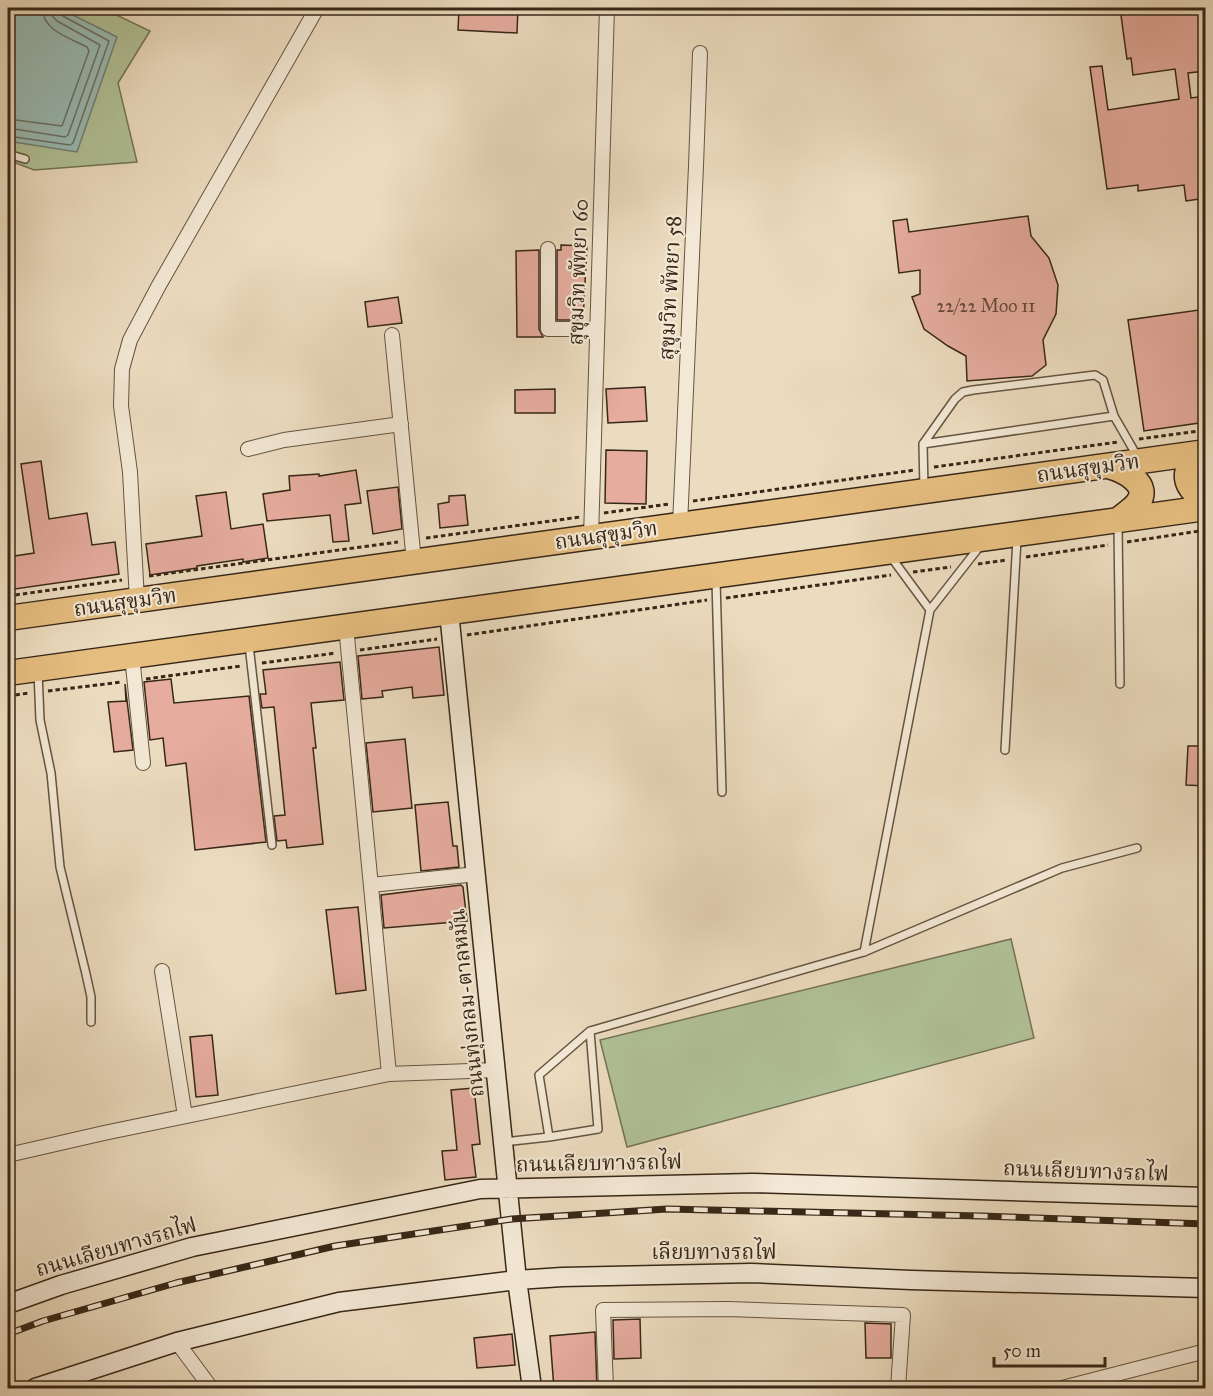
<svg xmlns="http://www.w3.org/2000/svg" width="1213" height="1396" viewBox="0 0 1213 1396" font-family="'IM FELL Great Primer','Noto Serif Thai',serif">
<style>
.green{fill:#b1c297;stroke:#747457;stroke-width:1.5}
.water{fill:#99bbb5;stroke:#728076;stroke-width:1.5}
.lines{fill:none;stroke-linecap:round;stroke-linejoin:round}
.shore{stroke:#687166;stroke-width:1.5}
.building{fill:#e6ac9e;stroke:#372717;stroke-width:1.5}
.lane-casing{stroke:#645441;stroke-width:10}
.street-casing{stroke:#645441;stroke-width:16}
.secondary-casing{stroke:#372717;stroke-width:21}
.highway-casing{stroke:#372717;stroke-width:27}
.path{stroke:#372717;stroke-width:3;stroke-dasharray:4.5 3;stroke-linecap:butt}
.lane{stroke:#f3e8d5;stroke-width:7}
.street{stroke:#f3e8d5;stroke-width:14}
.secondary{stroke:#f3e8d5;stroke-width:18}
.highway{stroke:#e6be80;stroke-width:24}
.rail-casing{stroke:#372717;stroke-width:7}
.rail{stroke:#f3e8d5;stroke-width:4.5;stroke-dasharray:14;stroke-linecap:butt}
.labels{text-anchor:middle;stroke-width:4.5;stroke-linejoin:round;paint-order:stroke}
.number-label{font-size:18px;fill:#634839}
.street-label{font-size:21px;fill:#372717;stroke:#f3e8d5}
</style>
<rect width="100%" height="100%" fill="#ecdcbf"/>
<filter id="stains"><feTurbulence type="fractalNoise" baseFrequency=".00333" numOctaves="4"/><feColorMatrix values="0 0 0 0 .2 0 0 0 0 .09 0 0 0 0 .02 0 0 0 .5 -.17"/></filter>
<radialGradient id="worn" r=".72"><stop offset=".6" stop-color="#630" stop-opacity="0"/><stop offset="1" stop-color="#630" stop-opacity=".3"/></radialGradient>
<path class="green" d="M8,8H102L150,31L118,83L137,162L34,170L8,160Z
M1011,939L1034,1038L627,1147L600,1040Z"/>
<path class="water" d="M8,8H59L117,37L77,152L8,141Z"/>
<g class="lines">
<path class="shore" d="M8,119L62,126L89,51L87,47C70,38 43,31 42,8
M8,128L65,137L68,135L100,45L57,21L52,16L51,8
M8,136L70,145L73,143L109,41L61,15L58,8"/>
</g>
<path class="building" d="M459,8H518L517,33L458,30Z
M1120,8H1206V71L1188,73L1191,98L1198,97L1206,150V198L1186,201L1184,185L1138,191V185L1107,189L1090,67L1102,66L1108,110L1179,99L1175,69L1133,75L1131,58L1127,59Z
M1028,216L1031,236L1049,258L1058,285L1056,314L1043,340L1046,365L1032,376L967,381L966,356L948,346L924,329L912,297L920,294V270L899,273L893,221L907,219L909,232Z
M561,245L587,246L583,320H557V250H561Z
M539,250V329L543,337H517L516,251Z
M398,297L402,323L368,327L365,302Z
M1206,309V422L1144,431L1128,320Z
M645,387L647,421L608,423L606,389Z
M555,389V413H515V390Z
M606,450L647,451L646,504L605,503Z
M41,461L49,519L87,513L92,545L115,542L119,574L8,590V557L34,553L21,464Z
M356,470L361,503L345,505L349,541L333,542L330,515L267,521L263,494L290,490L289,476L319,474V476Z
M398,487L402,529L373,534L367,491Z
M226,492L231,529L263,524L268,558L243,562V559L197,566V568L150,575L146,544L202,536L196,496Z
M465,495L468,525L440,528L438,504L449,502V496Z
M439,647L444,695L413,698L412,687L382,691L383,697L362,699L358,656Z
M340,662L344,700L311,703L316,748H313L323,844L287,848L286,840L277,841L274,816L285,815L274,707L262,708L260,694H266L263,670Z
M171,679L174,703L249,696L266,842L195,850L186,763L166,766L163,738L150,740L144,682Z
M125,684L133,750L114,752L108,702L126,701Z
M405,739L412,808L373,812L366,743Z
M1188,746H1206V786L1186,785Z
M448,802L453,846H457L459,867L421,871L415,805Z
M461,885L463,887L467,921L384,928L381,895Z
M358,907L366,990L336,994L326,910Z
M212,1035L218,1095L196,1097L190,1037Z
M474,1088L480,1144L472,1145L476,1177L445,1180L442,1151L457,1150L451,1090Z
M640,1319L641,1358L614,1359L613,1320Z
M865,1323L891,1324V1358H866Z
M595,1332L597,1389H554L550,1336Z
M512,1334L515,1365L477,1368L474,1338Z"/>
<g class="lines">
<defs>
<path id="lane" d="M8,154L25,159
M923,444L1114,416
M924,488L923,444L955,399L963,392L973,390L1095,375L1103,380L1114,416L1137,456
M1118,525L1120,684
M891,557L930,610
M716,581L722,792
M249,645L272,845
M38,672L40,720L51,773L60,867L86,974L91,997V1022
M1005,750L1017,539
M864,952L930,610L980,546
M590,1031L864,952L1062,868L1137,848
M504,1142L549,1137L539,1075L590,1031L598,1129L549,1137"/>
<path id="street" d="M548,249V329H597
M392,335L414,562
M248,449L284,440L401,424
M680,525L696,166L700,53
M591,537L607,8
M137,600L130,472L121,406L122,369L130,340L158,287L317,8
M346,626L389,1074
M132,656L143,763
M371,885L477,874
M162,971L185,1116
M8,1155L104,1133L389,1074L497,1070
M177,1342L211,1388
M606,1388L603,1310L728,1309L903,1315L898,1388
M1062,1388L1206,1351"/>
<path id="secondary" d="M449,612L517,1280L532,1388
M8,1304L61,1285L192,1247L480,1189L752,1183L1206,1197
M35,1388L177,1342L339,1302L517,1280L562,1277L751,1273L911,1280L1206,1288"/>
<path id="highway" d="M1201,453C1180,471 1183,486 1206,502
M1108,466C1123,470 1153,484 1137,504C1132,510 1124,515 1118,520
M8,618L1206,452
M8,673L1206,508"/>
</defs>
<use href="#lane" class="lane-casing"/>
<use href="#street" class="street-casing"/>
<use href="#secondary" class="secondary-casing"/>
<use href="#highway" class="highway-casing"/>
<path class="path" d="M1139,439L1206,430
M934,467L1118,442
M693,501L915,470
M604,513L669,504
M426,538L580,517
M1127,542L1206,530
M1026,557L1108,545
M978,564L1007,560
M913,572L951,567
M149,576L398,542
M8,596L122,580
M726,598L891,575
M467,635L707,600
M360,650L437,639
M262,663L336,653
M146,679L241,666
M48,691L122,682
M8,696L29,693"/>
<use href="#lane" class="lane"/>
<use href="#street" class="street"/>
<use href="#secondary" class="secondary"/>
<use href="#highway" class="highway"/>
<defs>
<path id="rail" d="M8,1334L43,1321L176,1283L335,1246L512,1219L667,1209L981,1216L1206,1224"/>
</defs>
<use href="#rail" class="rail-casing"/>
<use href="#rail" class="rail"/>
</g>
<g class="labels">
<g class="number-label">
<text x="986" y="312">22/22 Moo 11</text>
</g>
<g class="street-label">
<text transform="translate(578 272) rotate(-88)" y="7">สุขุมวิท พัทยา 60</text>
<text transform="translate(670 288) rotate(-87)" y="7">สุขุมวิท พัทยา 58</text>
<text transform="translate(1088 468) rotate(-8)" y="7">ถนนสุขุมวิท</text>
<text transform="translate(606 535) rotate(-8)" y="7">ถนนสุขุมวิท</text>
<text transform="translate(125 602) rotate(-8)" y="7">ถนนสุขุมวิท</text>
<text transform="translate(467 1003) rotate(-96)" y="7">ถนนทุ่งกลม-ตาลหมัน</text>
<text transform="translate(599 1163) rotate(-1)" y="7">ถนนเลียบทางรถไฟ</text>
<text transform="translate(1086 1171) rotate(2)" y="7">ถนนเลียบทางรถไฟ</text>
<text transform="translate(116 1247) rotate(-16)" y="7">ถนนเลียบทางรถไฟ</text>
<text x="714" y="1259">เลียบทางรถไฟ</text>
</g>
</g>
<rect width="1213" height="1396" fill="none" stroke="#ecdcbf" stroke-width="30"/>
<rect x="9" y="9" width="1195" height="1378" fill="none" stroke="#372717" stroke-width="3"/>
<rect x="15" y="15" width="1183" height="1366" fill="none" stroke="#372717" stroke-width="1.5"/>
<path d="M994 1357v9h111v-9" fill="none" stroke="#372717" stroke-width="3"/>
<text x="1003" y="1357" font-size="18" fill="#372717" stroke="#f3e8d5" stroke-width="4.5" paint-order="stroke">50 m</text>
<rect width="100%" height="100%" filter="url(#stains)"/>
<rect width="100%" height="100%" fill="url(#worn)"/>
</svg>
